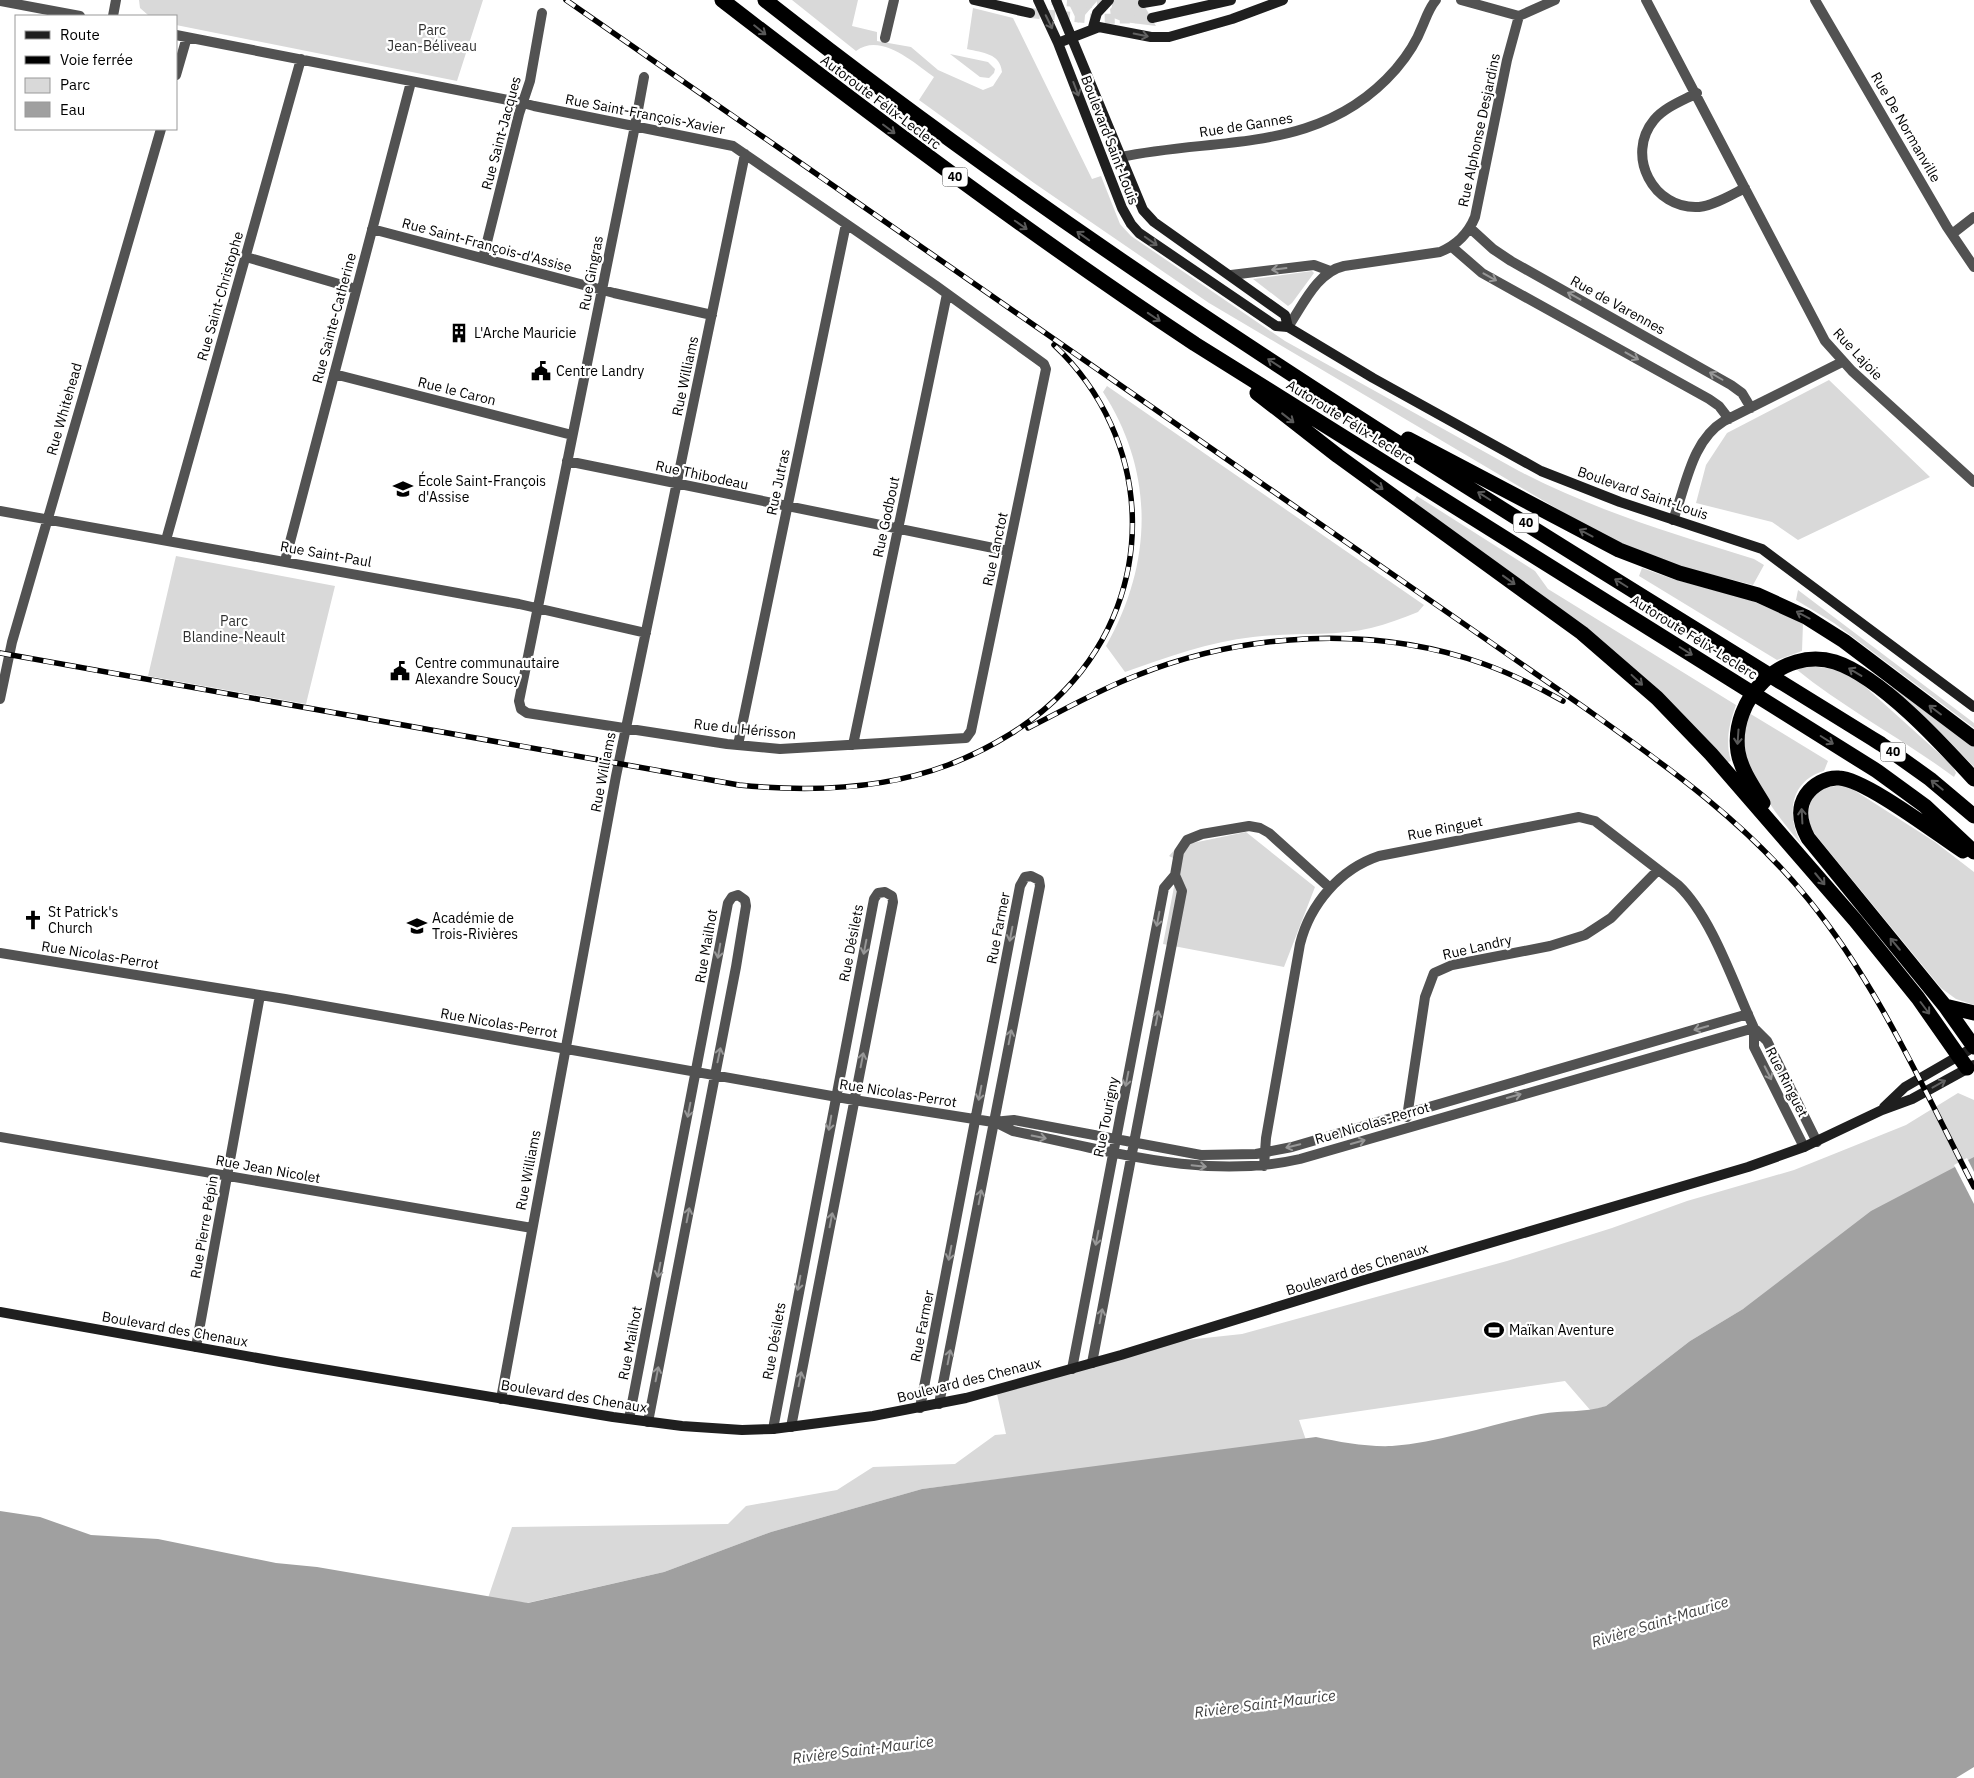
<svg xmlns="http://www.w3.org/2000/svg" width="1974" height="1778" viewBox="0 0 1974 1778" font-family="'IBM Plex Sans',sans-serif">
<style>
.green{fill:#d9d9d9}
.water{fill:#a0a0a0}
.pier{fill:#fff}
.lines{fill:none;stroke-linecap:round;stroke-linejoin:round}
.secondary-tunnel{stroke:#d9d9d9;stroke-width:10;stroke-dasharray:10 5;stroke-linecap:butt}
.street{stroke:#525252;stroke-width:10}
.secondary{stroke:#1f1f1f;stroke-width:10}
.highway{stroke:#000;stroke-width:15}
.rail-casing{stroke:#000;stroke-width:5.5}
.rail{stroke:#fff;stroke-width:4;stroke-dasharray:11;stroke-linecap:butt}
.oneway{stroke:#626262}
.oneway2{stroke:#595959}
.oneway3{stroke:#979797}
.labels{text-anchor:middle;stroke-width:4.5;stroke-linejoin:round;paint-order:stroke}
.shield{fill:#fff;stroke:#4c4c4c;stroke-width:1}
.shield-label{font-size:12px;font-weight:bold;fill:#000}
.park-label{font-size:14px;fill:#303030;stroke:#fff}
.street-label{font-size:14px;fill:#000;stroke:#fff}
.poi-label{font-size:14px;fill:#000;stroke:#fff;text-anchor:start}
.water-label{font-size:15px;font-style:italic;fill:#414141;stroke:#fff}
</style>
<rect width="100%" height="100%" fill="#fff"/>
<path class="green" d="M139,0H483L457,81L176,25V16L148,15L140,8Z
M792,0H858L852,26L877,32V41L911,47L938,70L983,90L993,86L1002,72C1000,53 983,53 967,49L973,8L1013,18L1092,179L1101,176L1120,224L1131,236L1285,341L1519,471C1593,510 1674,534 1754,559L1764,565L1753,585L1678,566L1639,552L1593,530L1209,303L1034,183L919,100L934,77C914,63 881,32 856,51Z
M1067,0H1098L1078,23Z
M1119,0H1141L1156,26L1124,22L1111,17L1110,9Z
M950,54L988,62L995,69L994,73L989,78L980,77Z
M1312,271L1314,273L1292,303L1288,306L1253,279Z
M1829,380L1930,477L1798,540L1772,522L1696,503L1706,465L1727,433Z
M1107,386L1424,605L1418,612C1403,618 1387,624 1371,628C1333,637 1292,632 1253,637C1209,642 1167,657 1125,672L1106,646C1153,563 1155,473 1103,392Z
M1417,496L1535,571L1548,589L1736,705C1729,725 1725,741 1731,761L1725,763L1715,751L1412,503Z
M176,556L335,586L306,704L148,676Z
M1642,568L1676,580L1748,599L1803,623L1802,651L1777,660L1639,576Z
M1798,590L1974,723V728L1834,623L1796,600Z
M1811,666L1840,670L1861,683L1952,765L1956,773L1954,777C1903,739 1845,709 1796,669Z
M1892,686L1974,746V767L1945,737L1891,689Z
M1749,713L1828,761L1824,771C1789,781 1786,817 1802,845C1779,819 1742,771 1743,735C1743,728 1747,720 1749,713Z
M1846,785L1935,842L1974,872V1005L1956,999L1941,988L1809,827C1807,796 1813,787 1846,785Z
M1246,832L1315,887L1284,967L1163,944L1179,861L1169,856L1178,846Z
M1958,1093L1974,1100V1159L1743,1309L1690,1341L1606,1406L1591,1411L1565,1381L1299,1420L1306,1440L922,1489L771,1532L664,1572L527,1603L488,1598L512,1527L728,1524L746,1506L837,1490L873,1467L955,1464L995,1435L1006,1434L997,1394L1139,1345L1242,1334L1507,1261L1612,1228L1687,1201L1794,1170L1906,1125Z"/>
<path class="water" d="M1974,1157V1767L1956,1778H0V1511L40,1517L91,1535L158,1539L276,1563L317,1567L528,1603L664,1572L771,1532L922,1489L1316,1437C1340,1442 1366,1447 1392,1446C1443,1442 1491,1424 1541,1414C1563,1410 1584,1413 1606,1406L1690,1341L1743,1309L1871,1211Z"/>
<path class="pier" d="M1967,1158L1974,1172V1204L1954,1165Z"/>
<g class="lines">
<path class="secondary-tunnel" d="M1052,0L1090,3H1143
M1030,13L1095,19L1152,18"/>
<path class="street" d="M1461,0L1519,16
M1646,0L1825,341L1852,371L1974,482
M1815,0L1947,227L1974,267
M0,1L80,16
M113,16L116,0
M176,35L523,103L534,106L733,146L935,285L1044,364L1046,369L971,731L966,738L780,749L727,744L527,713L521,709L519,701L635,126L644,77
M885,38L894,0
M176,75L187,37
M1697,93C1682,101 1665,107 1654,120C1625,155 1653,210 1699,207C1715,205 1731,195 1745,188
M1121,157C1221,136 1321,155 1396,69C1407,56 1416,43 1422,27C1426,18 1429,8 1436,0
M1470,228L1493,249L1511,261L1731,385L1742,393L1751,408
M372,229L614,293L712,315
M1952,234L1974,217
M1452,247L1482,273L1709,399L1719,406L1729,419
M246,257L356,289
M483,258L519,114L530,81L542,13
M1231,275L1314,265L1330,271
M1288,327C1303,305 1317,272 1344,266L1440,252C1457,245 1468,234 1475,217L1507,60L1519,16L1555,0
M334,374L572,435
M567,461L1008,551
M0,511L519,604L646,633
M1673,520C1686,487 1691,441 1724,421L1842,362
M166,540L301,59
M285,561L411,82
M0,699L12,642L161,129
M738,745L846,224
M853,745L947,294
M0,953L285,999L854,1100L993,1122L1014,1120L1201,1155L1256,1154L1292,1147L1748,1014
M1754,1028V1047L1804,1147
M1407,1117L1425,997L1434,973L1452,965L1550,946L1585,935L1611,918L1658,870
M995,1122L1013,1131C1107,1150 1204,1181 1300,1159L1754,1028
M0,1137L532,1228
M1264,1166L1266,1138L1300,944C1310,904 1340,869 1379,856L1579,817L1595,821L1678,885C1712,917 1734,985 1754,1028L1767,1041L1817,1142
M196,1347L260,995
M1092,1363L1182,891L1175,875
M1072,1369L1164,888L1175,875L1179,852L1187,840L1202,834L1249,826L1260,828L1269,833L1330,888
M501,1399L616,776L745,154
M920,1408L1020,886L1025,877L1031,876L1039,880L1040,886L939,1404
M629,1419L728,903L732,897L738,895L745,900L746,906L736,967L648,1422
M773,1429L874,899L878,893L885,892L892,896L893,902L791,1427"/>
<path class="secondary" d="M974,0L1030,13
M1038,0L1058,43L1122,208L1131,224L1139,233L1276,326L1288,327L1373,378L1541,471L1620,502L1762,549L1974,707
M1056,0L1143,210L1154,222L1285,315L1288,327
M1143,3L1161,0
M1152,18L1231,0
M1093,27L1097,13L1109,0
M1058,43L1099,27L1151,37H1169L1232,19L1283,0
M1884,1107L1905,1087L1974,1047
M0,1312L280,1362L613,1417L682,1426L742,1430L773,1429L873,1416L966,1398L1121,1355L1361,1281L1748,1167L1804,1147L1882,1110L1912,1099L1974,1065"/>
<path class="highway" d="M722,0C876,119 1032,236 1195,344L1877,771L1925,806L1974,852
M765,0C1118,278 1500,508 1881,744L1930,779L1974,816
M1257,393L1338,456L1582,633L1657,698L1711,754L1855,920L1918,998L1967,1068
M1408,439L1619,550L1679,573L1758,595L1806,617L1844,641L1974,739
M1763,803C1754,788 1741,770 1738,752C1730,699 1782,646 1835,662C1881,677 1942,744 1974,779
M1963,851C1937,834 1865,779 1839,778C1826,777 1813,785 1806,795C1797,809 1801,825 1808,838L1945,1006L1974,1047
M1945,1006L1974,1013"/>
<defs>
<path id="rail" d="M566,0L1585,708C1665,765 1745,821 1808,899C1878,985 1924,1090 1974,1187
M0,653L739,785C809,792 882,790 948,765C990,749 1034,723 1065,690C1160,590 1153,438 1054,345
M1028,728C1064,710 1100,689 1138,675C1246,632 1374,625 1484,664C1512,674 1538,687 1563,701"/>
</defs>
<use href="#rail" class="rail-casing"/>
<use href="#rail" class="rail"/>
</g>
<defs><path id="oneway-shaft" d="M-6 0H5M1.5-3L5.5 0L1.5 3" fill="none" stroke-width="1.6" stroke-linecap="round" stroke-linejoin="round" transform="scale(1.25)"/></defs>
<g class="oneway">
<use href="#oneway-shaft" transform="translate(1049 22) rotate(64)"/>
<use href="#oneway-shaft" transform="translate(1141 35) rotate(11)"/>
<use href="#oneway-shaft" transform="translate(1076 89) rotate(69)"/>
<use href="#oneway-shaft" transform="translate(1151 241) rotate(35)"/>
<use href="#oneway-shaft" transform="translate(1939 1084) rotate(-29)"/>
</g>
<g class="oneway2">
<use href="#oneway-shaft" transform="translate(760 30) rotate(39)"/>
<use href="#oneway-shaft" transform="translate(889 129) rotate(37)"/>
<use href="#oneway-shaft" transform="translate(1021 225) rotate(35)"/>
<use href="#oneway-shaft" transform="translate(1083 236) rotate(-145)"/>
<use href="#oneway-shaft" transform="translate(1154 317) rotate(34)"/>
<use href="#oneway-shaft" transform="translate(1274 363) rotate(-147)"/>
<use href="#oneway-shaft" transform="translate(1288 418) rotate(38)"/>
<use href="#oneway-shaft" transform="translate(1377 485) rotate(36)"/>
<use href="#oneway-shaft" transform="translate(1484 496) rotate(-148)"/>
<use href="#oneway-shaft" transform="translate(1586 533) rotate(-152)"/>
<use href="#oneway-shaft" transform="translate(1509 580) rotate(36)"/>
<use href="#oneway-shaft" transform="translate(1621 583) rotate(-148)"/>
<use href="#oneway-shaft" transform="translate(1803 615) rotate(-152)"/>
<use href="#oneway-shaft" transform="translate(1686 651) rotate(32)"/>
<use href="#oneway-shaft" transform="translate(1855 672) rotate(-149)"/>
<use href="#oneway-shaft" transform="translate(1637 680) rotate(43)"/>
<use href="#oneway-shaft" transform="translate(1935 710) rotate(-143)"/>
<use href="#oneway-shaft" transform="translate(1738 737) rotate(94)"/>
<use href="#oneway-shaft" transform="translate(1827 740) rotate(32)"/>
<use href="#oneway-shaft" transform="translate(1937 785) rotate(-141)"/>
<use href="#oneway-shaft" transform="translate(1802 816) rotate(-93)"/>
<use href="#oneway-shaft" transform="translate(1820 879) rotate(50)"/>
<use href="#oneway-shaft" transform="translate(1895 944) rotate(-130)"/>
<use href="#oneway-shaft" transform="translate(1925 1008) rotate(53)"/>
</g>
<g class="oneway3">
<use href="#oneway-shaft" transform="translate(1279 269) rotate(173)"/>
<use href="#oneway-shaft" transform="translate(1490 277) rotate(29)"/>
<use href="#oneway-shaft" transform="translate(1574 296) rotate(-151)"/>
<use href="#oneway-shaft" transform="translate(1632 356) rotate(29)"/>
<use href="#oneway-shaft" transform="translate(1716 376) rotate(-150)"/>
<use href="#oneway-shaft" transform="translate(1158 919) rotate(101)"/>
<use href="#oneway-shaft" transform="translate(1011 934) rotate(101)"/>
<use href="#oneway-shaft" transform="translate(865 947) rotate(101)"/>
<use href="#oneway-shaft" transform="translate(719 951) rotate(100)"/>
<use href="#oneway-shaft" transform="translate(1157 1018) rotate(-79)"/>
<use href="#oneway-shaft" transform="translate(1701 1028) rotate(164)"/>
<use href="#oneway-shaft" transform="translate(1010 1037) rotate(-79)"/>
<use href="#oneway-shaft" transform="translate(719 1055) rotate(-78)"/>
<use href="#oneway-shaft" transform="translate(862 1060) rotate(-79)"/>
<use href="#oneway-shaft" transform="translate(1768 1073) rotate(63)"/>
<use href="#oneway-shaft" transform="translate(1127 1079) rotate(101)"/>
<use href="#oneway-shaft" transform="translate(980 1093) rotate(101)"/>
<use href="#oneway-shaft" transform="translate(1514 1096) rotate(-16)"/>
<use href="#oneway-shaft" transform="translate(689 1110) rotate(101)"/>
<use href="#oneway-shaft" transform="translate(830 1123) rotate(100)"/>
<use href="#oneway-shaft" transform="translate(1039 1137) rotate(11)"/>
<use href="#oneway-shaft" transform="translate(1358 1142) rotate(-16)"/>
<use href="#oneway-shaft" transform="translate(1293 1146) rotate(166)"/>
<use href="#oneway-shaft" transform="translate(1199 1166) rotate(6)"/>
<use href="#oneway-shaft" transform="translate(980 1197) rotate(-79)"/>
<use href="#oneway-shaft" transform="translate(688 1215) rotate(-79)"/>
<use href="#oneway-shaft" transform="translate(831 1220) rotate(-79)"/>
<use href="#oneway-shaft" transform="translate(1097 1238) rotate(101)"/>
<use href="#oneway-shaft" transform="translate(950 1253) rotate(101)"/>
<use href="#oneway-shaft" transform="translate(659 1270) rotate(101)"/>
<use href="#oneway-shaft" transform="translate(799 1283) rotate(101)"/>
<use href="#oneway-shaft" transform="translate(1101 1316) rotate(-79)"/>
<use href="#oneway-shaft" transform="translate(949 1357) rotate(-79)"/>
<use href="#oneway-shaft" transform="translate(657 1374) rotate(-79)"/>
<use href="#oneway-shaft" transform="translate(800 1379) rotate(-79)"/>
</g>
<defs>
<symbol id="building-bare" viewBox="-9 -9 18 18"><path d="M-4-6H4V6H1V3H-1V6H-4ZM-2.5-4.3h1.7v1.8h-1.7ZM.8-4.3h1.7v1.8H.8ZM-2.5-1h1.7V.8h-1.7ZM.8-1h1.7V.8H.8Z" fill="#000" stroke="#fff" stroke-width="2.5" paint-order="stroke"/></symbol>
<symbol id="civic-bare" viewBox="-9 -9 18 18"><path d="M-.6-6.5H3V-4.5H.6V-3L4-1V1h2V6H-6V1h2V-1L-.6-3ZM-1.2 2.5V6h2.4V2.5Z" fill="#000" stroke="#fff" stroke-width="2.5" paint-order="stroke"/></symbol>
<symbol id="school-bare" viewBox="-9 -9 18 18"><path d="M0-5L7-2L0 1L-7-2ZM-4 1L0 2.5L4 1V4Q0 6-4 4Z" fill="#000" stroke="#fff" stroke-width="2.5" paint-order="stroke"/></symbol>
<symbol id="church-bare" viewBox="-9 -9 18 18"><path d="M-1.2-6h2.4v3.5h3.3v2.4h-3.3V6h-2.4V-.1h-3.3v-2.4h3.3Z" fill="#000" stroke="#fff" stroke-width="2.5" paint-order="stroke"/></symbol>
<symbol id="university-bare" viewBox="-9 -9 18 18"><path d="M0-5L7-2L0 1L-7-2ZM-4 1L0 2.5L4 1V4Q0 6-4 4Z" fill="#000" stroke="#fff" stroke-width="2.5" paint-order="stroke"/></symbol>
<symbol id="stadium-bare" viewBox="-9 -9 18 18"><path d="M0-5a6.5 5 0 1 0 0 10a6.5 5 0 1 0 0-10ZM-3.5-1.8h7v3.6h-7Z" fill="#000" stroke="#fff" stroke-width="2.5" paint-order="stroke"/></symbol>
</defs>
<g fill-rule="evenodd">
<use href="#building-bare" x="445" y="319" width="28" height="28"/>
<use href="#civic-bare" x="527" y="357" width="28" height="28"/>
<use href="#school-bare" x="389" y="475" width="28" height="28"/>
<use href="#civic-bare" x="386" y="657" width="28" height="28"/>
<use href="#church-bare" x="19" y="906" width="28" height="28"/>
<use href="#university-bare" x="403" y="912" width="28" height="28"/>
<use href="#stadium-bare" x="1480" y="1316" width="28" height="28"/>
</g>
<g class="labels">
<g class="shield">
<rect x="942.5" y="167.5" width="25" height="19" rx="4"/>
<rect x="1513.5" y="513.5" width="25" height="19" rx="4"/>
<rect x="1880.5" y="742.5" width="25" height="19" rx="4"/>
</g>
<g class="shield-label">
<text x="955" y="181">40</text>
<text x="1526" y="527">40</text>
<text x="1893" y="756">40</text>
</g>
<g class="park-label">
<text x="432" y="35">Parc<tspan x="432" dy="16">Jean-Béliveau</tspan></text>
<text x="234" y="626">Parc<tspan x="234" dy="16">Blandine-Neault</tspan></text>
</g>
<g class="street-label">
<text transform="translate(881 102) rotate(37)" y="5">Autoroute Félix-Leclerc</text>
<text transform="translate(645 114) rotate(11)" y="5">Rue Saint-François-Xavier</text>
<text transform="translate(1246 125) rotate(-9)" y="5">Rue de Gannes</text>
<text transform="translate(1906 127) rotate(60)" y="5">Rue De Normanville</text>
<text transform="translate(1479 130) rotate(-78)" y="5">Rue Alphonse Desjardins</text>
<text transform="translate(501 133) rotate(-75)" y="5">Rue Saint-Jacques</text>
<text transform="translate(1110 140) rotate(69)" y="5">Boulevard Saint-Louis</text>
<text transform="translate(487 245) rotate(15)" y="5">Rue Saint-François-d'Assise</text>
<text transform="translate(591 273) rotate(-79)" y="5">Rue Gingras</text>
<text transform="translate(220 296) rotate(-74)" y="5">Rue Saint-Christophe</text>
<text transform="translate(1618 305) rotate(29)" y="5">Rue de Varennes</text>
<text transform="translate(334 318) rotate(-75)" y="5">Rue Sainte-Catherine</text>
<text transform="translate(1858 354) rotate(47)" y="5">Rue Lajoie</text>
<text transform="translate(685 376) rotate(-78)" y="5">Rue Williams</text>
<text transform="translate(457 391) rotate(14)" y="5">Rue le Caron</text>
<text transform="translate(64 409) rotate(-74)" y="5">Rue Whitehead</text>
<text transform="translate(1350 422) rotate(32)" y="5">Autoroute Félix-Leclerc</text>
<text transform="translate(702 475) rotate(12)" y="5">Rue Thibodeau</text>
<text transform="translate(778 482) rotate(-78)" y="5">Rue Jutras</text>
<text transform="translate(1643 493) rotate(19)" y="5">Boulevard Saint-Louis</text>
<text transform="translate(886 517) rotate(-78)" y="5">Rue Godbout</text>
<text transform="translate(995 549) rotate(-78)" y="5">Rue Lanctot</text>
<text transform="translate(326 554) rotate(10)" y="5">Rue Saint-Paul</text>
<text transform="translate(1694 637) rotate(32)" y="5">Autoroute Félix-Leclerc</text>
<text transform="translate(745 729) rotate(6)" y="5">Rue du Hérisson</text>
<text transform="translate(603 772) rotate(-79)" y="5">Rue Williams</text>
<text transform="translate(1445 828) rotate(-11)" y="5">Rue Ringuet</text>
<text transform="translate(998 928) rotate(-79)" y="5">Rue Farmer</text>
<text transform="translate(851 943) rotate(-79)" y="5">Rue Désilets</text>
<text transform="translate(706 946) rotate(-80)" y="5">Rue Mailhot</text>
<text transform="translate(1477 947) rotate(-13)" y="5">Rue Landry</text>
<text transform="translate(100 955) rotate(9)" y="5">Rue Nicolas-Perrot</text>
<text transform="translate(499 1023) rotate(10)" y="5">Rue Nicolas-Perrot</text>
<text transform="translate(1787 1082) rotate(63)" y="5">Rue Ringuet</text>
<text transform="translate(898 1093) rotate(9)" y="5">Rue Nicolas-Perrot</text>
<text transform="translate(1106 1117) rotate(-79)" y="5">Rue Tourigny</text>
<text transform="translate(1372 1123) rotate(-16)" y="5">Rue Nicolas-Perrot</text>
<text transform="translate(268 1169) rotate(10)" y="5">Rue Jean Nicolet</text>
<text transform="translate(528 1170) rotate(-79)" y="5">Rue Williams</text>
<text transform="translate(204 1227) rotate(-80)" y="5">Rue Pierre Pépin</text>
<text transform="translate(1357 1269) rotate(-17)" y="5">Boulevard des Chenaux</text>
<text transform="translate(922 1326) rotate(-79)" y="5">Rue Farmer</text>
<text transform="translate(175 1329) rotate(10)" y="5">Boulevard des Chenaux</text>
<text transform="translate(774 1341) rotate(-80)" y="5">Rue Désilets</text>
<text transform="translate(630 1343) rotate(-79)" y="5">Rue Mailhot</text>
<text transform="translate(969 1380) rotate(-14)" y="5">Boulevard des Chenaux</text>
<text transform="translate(574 1396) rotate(9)" y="5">Boulevard des Chenaux</text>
</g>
<g class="poi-label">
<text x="474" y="338">L'Arche Mauricie</text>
<text x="556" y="376">Centre Landry</text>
<text x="418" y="486">École Saint-François<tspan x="418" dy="16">d'Assise</tspan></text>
<text x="415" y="668">Centre communautaire<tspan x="415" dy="16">Alexandre Soucy</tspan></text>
<text x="48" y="917">St Patrick's<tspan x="48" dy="16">Church</tspan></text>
<text x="432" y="923">Académie de<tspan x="432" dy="16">Trois-Rivières</tspan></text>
<text x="1509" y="1335">Maïkan Aventure</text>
</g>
<g class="water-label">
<text transform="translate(1660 1622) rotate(-17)" y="5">Rivière Saint-Maurice</text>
<text transform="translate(1265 1704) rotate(-7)" y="5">Rivière Saint-Maurice</text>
<text transform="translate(863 1750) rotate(-7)" y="5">Rivière Saint-Maurice</text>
</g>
</g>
<rect x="15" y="15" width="162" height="115" fill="#ffffff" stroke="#999999"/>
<rect x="25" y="31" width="25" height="8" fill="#1f1f1f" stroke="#999999"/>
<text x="60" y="40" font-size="15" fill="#000000">Route</text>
<rect x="25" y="56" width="25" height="8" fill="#000000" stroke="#999999"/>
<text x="60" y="65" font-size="15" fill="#000000">Voie ferrée</text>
<rect x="25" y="78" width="25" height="15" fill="#d9d9d9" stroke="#999999"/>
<text x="60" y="90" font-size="15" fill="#000000">Parc</text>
<rect x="25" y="102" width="25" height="15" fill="#a0a0a0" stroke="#999999"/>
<text x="60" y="115" font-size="15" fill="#000000">Eau</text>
</svg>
